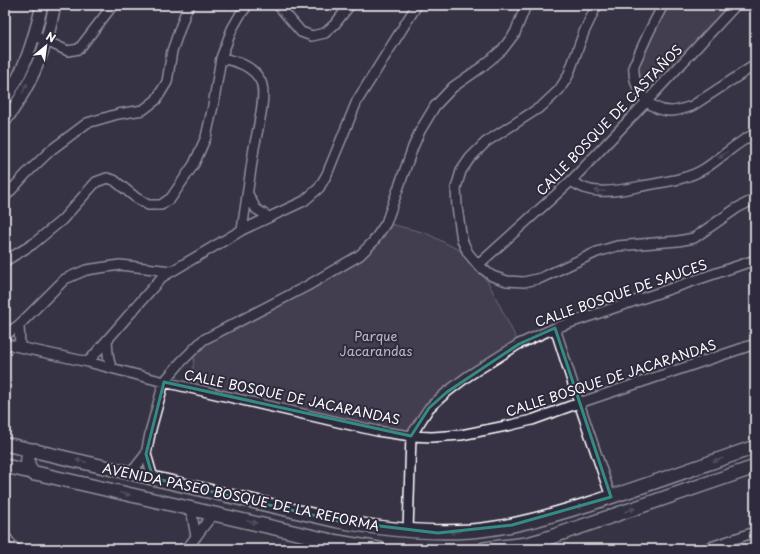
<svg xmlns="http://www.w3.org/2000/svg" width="760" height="554" viewBox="0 0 760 554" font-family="'Playpen Sans',sans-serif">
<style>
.green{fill:#514c5c;stroke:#a8a6ae}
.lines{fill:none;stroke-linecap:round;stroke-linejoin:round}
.minor-casing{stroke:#fff;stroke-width:12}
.tertiary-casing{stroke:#fff;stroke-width:14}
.secondary-casing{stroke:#fff;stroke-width:16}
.minor{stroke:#2f2a3d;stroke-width:9}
.tertiary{stroke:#2f2a3d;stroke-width:11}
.secondary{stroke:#2f2a3d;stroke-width:13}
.oneway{fill:#6d6a77}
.marked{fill:none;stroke:#338b84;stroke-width:3;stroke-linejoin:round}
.labels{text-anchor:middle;stroke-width:4;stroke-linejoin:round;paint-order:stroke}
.street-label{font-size:13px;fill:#fff;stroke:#2f2a3d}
.park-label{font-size:13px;fill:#b9b7be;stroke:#2f2a3d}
</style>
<rect width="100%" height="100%" fill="#373345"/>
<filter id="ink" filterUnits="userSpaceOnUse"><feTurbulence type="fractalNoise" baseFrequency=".025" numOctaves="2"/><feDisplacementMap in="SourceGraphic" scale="8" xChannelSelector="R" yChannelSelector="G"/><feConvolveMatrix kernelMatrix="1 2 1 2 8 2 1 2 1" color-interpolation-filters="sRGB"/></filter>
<g filter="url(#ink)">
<path class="green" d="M666,5H732L653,91L644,89L642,87L636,71Z
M386,223L426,233L459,250L488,282L519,344L445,394L411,436L191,388L195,349L360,255Z"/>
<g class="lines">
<defs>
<path id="minor" d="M278,5L301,32L312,36L325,33L335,24L350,5
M597,5L584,32L568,76L559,90L542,106L486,142L470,158L461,171L456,188L457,207L462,240L468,253L478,265L492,276L507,281L524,282L541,278L597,252L617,246L678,241L694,238L737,208L755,199
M663,5L649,32L634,65C632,87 647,111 671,111C678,111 685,108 692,106L755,65
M35,36L68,51L79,49L113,5
M221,58C236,61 254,66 261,82C267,96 257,132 254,148C250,175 246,202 242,230
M571,181C580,187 589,191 599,191C614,192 628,189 642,186C663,182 686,180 704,169C722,158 736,142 755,134
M248,194L256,209L269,217
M5,197L26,174L51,150L87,123L118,114L143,110L156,100L167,82L172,51L186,11L190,5
M5,261L33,244L62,220L96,182L107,178L114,180L135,197L148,205H161L171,198L194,164L206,137L213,106L221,58L232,29L240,15L248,5
M478,265L571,181L647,101L736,5
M19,325L20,347
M555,328L579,403L611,497
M5,335L19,325L65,279L86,270L120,265L171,271
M107,340C108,349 107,360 112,368
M5,344L88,362L164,382L377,431L411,436L432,437L461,435L511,425L532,420L579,403L755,344
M88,362L162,277L242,230L304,201L319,188L327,174L357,101L417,5
M131,473L146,454
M153,478L146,454L151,429L164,382L181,362L203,340L307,286L360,255L373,242L386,223L413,147L420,131L435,106L453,87L483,66L502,50L515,33L526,5
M191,509L196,537
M408,531L411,436L429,408L447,392L468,376L519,344L555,328L755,260
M5,536L13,547L16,549
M184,549L189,546L213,514
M705,549L755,532"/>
<path id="tertiary" d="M5,99C25,71 34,38 42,5
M5,121C22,98 37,69 46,41C50,30 52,17 55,5"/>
<path id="secondary" d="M5,444L338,521C382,529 426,534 471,531C511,528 550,516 589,504C645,486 700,466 755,447
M5,466L332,541L379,549
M34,474C28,467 26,462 29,454L35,450
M484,549L527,544L545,539L755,467"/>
</defs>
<use href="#minor" class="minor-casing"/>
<use href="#tertiary" class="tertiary-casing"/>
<use href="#secondary" class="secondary-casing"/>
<use href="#minor" class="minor"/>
<use href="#tertiary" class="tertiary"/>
<use href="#secondary" class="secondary"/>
</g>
<defs><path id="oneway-solid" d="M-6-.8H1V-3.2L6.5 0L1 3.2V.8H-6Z"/></defs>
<g class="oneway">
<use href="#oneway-solid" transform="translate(25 88) rotate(-63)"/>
<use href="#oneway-solid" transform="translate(723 155) rotate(143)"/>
<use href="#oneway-solid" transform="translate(600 191) rotate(-178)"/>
<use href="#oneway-solid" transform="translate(718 460) rotate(161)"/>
<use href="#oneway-solid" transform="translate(81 461) rotate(-167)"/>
<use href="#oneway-solid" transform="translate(125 494) rotate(13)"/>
<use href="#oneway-solid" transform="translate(582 506) rotate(163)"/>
<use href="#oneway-solid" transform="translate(630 510) rotate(-19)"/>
<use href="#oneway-solid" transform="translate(252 522) rotate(12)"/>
<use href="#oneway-solid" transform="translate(455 532) rotate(177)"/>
</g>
</g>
<path d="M0 0H760V554H0ZM555,328L611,497L512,525L438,533L338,521L153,478L146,454L164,382L411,436L429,408L447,392L519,344Z" fill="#373345" fill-opacity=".55" fill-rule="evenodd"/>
<path class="marked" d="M555,328L611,497L512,525L438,533L338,521L153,478L146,454L164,382L411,436L429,408L447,392L519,344Z"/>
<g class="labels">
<g class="street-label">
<text transform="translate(609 120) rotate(-46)" y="5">CALLE BOSQUE DE CASTAÑOS</text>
<text transform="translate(621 293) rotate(-19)" y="5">CALLE BOSQUE DE SAUCES</text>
<text transform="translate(611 378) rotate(-18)" y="5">CALLE BOSQUE DE JACARANDAS</text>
<text transform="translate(292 397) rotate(12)" y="5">CALLE BOSQUE DE JACARANDAS</text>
<text transform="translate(241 497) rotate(12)" y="5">AVENIDA PASEO BOSQUE DE LA REFORMA</text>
</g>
<g class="park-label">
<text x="376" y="341">Parque<tspan x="376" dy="15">Jacarandas</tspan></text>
</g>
</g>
<rect width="760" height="554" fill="none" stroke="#2f2a3d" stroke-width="20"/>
<rect x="10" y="10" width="740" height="534" fill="none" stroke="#fff" stroke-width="1.5" filter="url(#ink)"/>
<g transform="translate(46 46) rotate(29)" stroke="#2f2a3d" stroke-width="3" paint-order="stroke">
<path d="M0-3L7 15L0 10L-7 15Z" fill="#ffffff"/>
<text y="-6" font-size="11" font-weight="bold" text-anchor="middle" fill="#ffffff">N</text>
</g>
</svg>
